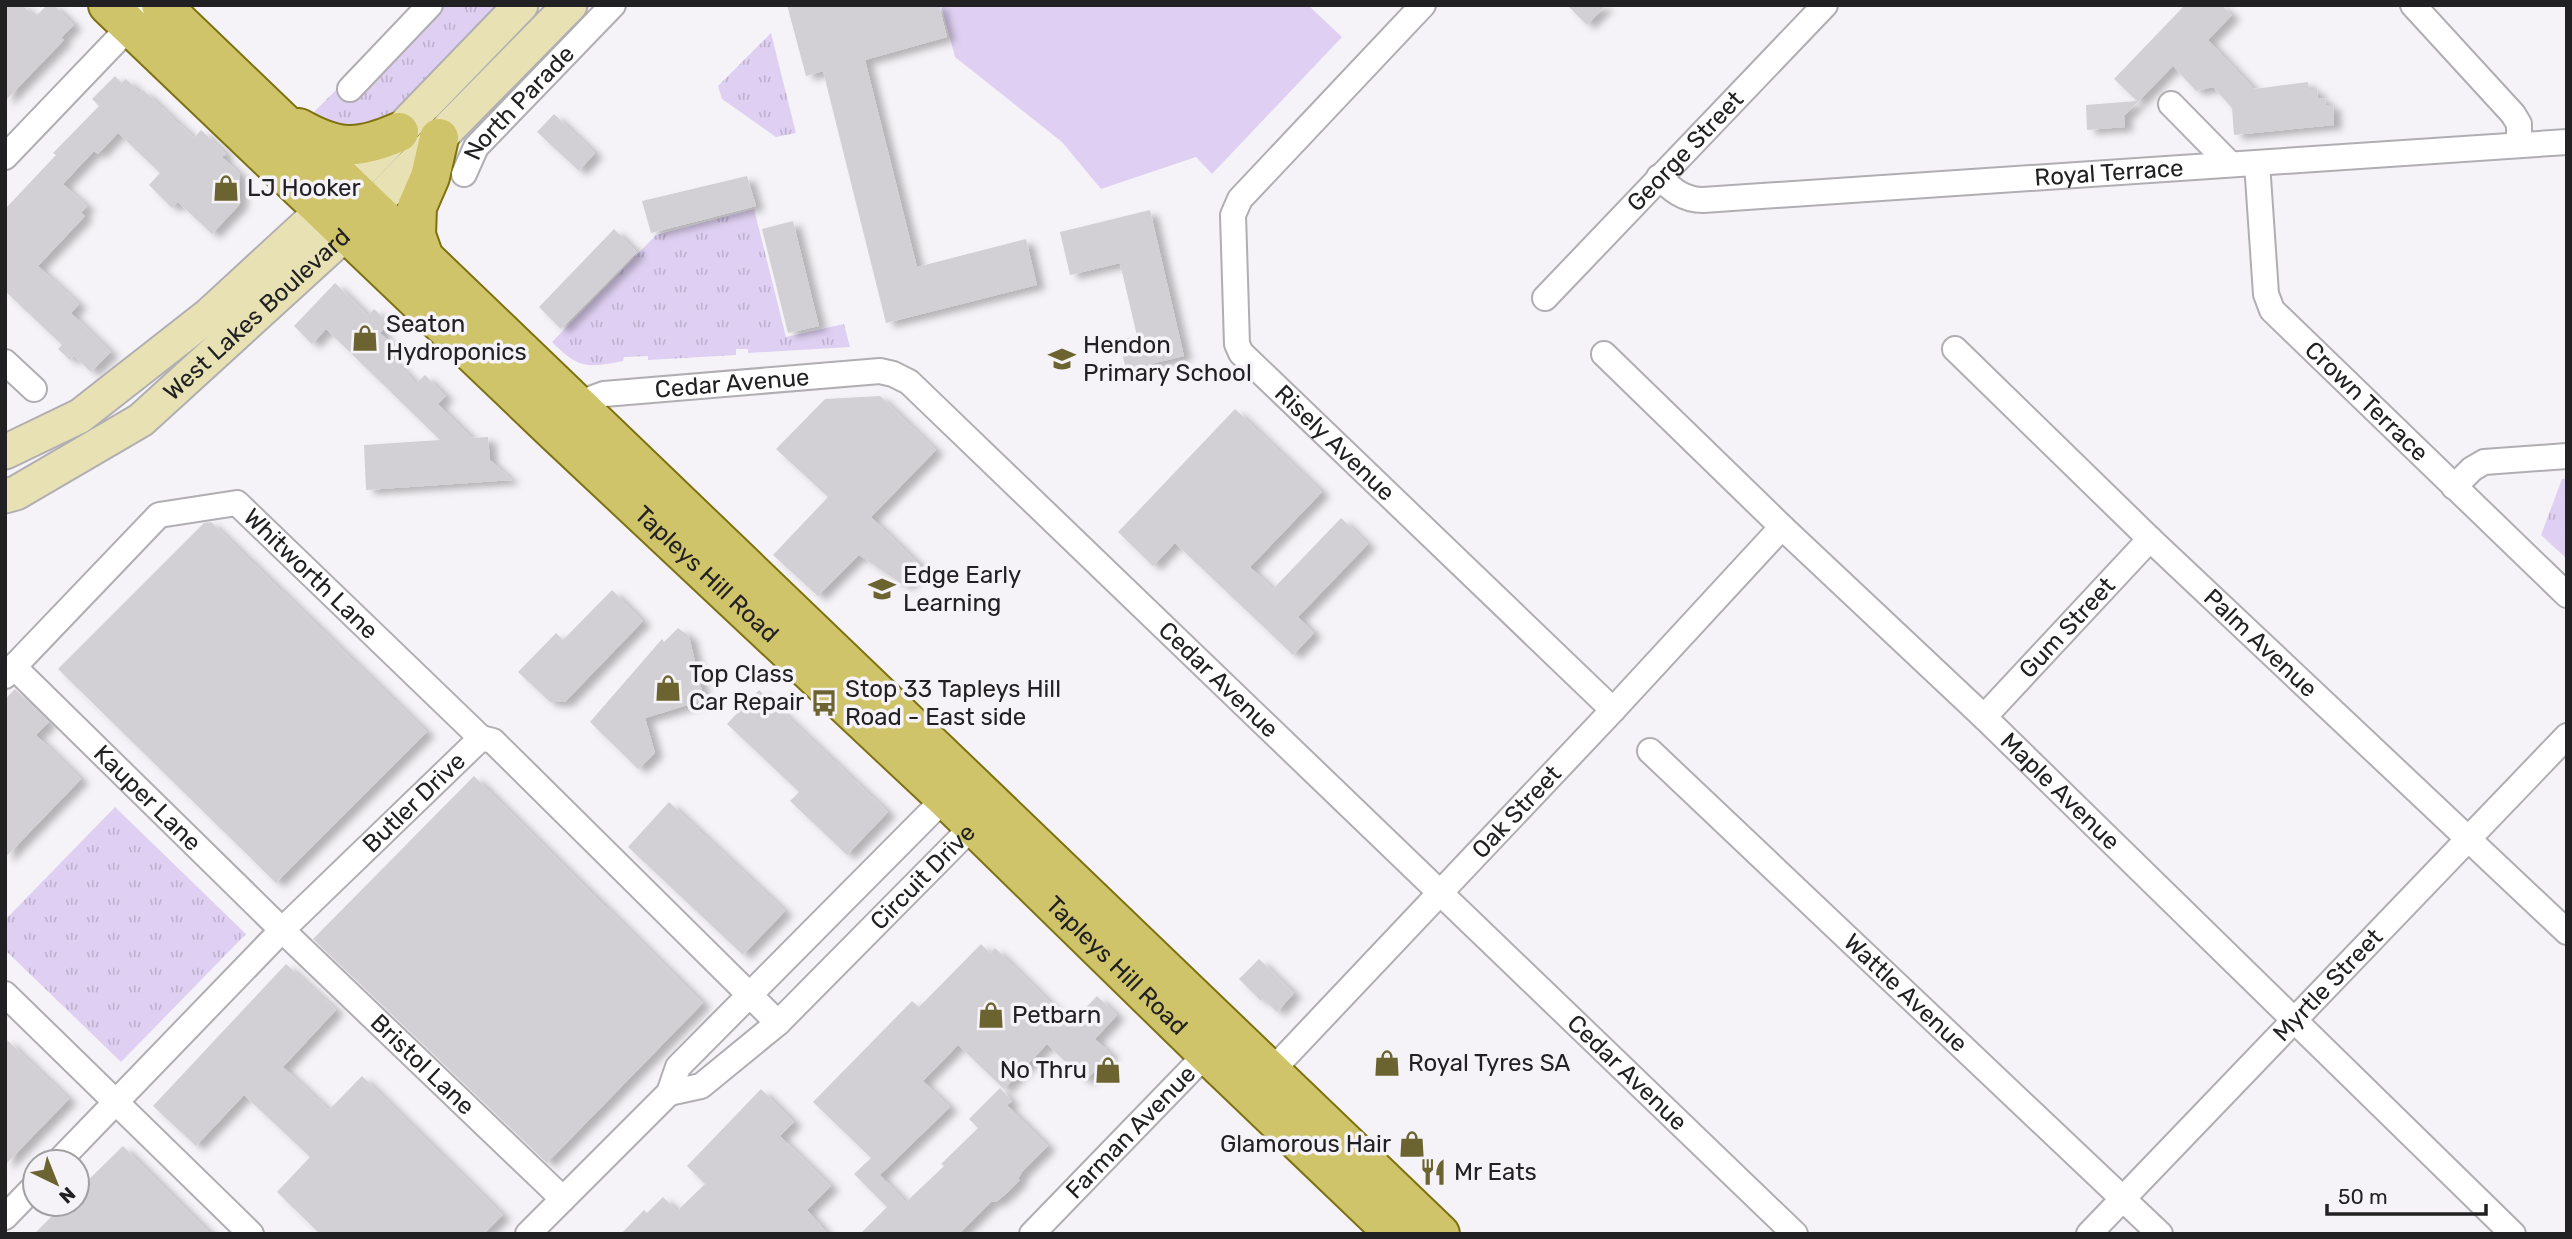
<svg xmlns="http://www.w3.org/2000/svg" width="2572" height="1239" viewBox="0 0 2572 1239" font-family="Rubik,sans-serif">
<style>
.grass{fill:url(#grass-tufts)}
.pitch{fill:#dfd0f3}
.building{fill:#d2d0d4;filter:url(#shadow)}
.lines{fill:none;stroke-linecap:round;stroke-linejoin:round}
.minor-casing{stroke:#b0aeb2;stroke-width:28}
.secondary-casing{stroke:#b0aeb2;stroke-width:37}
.primary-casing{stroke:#7e7110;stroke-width:42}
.minor{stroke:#fff;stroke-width:24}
.secondary{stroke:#e7e1b4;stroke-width:33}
.primary{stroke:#d0c46a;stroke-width:38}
.labels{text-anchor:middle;stroke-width:7;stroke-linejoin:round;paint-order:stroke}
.street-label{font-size:24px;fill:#212022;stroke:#f5f3f7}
.poi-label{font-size:24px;fill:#212022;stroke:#f5f3f7;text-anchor:start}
</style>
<defs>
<pattern id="grass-tufts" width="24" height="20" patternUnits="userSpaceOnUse" patternTransform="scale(1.75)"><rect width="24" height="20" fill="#dfd0f3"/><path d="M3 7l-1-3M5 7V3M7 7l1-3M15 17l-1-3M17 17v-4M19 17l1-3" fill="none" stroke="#bfb2d0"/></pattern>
<filter id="shadow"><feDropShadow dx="8" dy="4.5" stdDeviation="3.5" flood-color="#0004"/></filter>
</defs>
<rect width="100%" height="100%" fill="#f5f3f7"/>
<path class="grass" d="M446,5H502L407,105L366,132L310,116L338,88L354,102Z
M771,33L796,133L776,137L722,99L718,86Z
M754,209L786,337L844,324L850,347L748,353V349H736V355L648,360V356L624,357L623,361C587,368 579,369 552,342L656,235Z
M2567,478V559L2541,535L2562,479Z
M115,807L246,934L121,1062L5,950V920Z"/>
<path class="pitch" d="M941,5H1308L1342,37L1212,174L1196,157L1101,189L1062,142L955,57Z"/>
<path class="building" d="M5,5H22L35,17L47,5H54L74,25L61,38L64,40L5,101Z
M787,5H939L947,37L865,60L917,267L1026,239L1037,285L886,323L823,71L806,76Z
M1567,5H1606L1587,25Z
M2185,5H2221L2232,15L2208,40L2254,89L2308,82L2309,89H2317L2318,99L2325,98L2326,105H2333L2334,125L2234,135L2232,108L2213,87L2196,91L2173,66L2124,116L2125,127L2087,130L2086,105L2137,101L2114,79Z
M115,76L122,83L126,79L140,93L143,90L194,138L201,130L226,154L222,157L239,173L240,204L212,234L178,202L172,208L149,185L160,173L118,133L98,154L94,151L63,184L87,206L81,213L85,216L38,266L79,304L71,313L111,352L91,372L74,356L70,360L58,349L62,345L5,291V209L56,155L53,153L99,106L92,99Z
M554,114L595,153L579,171L537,132Z
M747,176L756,206L651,233L642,201Z
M1150,210L1184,356L1126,370L1119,340L1137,336L1120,263L1070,275L1060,232Z
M793,221L819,326L788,333L762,229Z
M614,229L637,252L561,329L539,307Z
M335,283L368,315L374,309L389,323L380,333L395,347L388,354L416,383L425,375L446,396L438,404L472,438L488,437L490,460L512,480L366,490L364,445L440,440L326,329L312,344L294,326Z
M880,396L936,450L871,517L923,568L905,586L859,555L818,596L773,555L828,497L776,449L825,399Z
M1235,409L1322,492L1250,567L1273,589L1341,518L1368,544L1298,617L1314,633L1293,655L1175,543L1153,566L1118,532Z
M211,522L427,732L276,883L58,669L204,523Z
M612,590L643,621L565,702H550L518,672L556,633L563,640Z
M678,628L689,636L704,700L645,718L655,753L638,769L590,722L662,639L664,642Z
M15,689L49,722L36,735L81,779L5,858V699Z
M759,690L888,812L847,855L790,801L799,792L727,724Z
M474,776L703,1003L547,1163L313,939Z
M669,802L785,911L743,955L628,847Z
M981,944L990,953L995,948L1071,1023L1097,996L1117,1015L1095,1039L1111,1054L1085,1081L1047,1044L1004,1089L958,1045L923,1081L950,1107L880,1175L906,1202L944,1166L941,1164L978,1128L969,1119L1000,1088L1012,1101L1007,1105L1048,1146L1022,1172L1018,1179L1020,1180L1007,1193L996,1202L992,1201L959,1234H860L887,1207L854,1174L871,1158L813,1102L912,1001L919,1007Z
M1259,959L1294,993L1277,1012L1263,998L1261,1001L1239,979Z
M286,964L336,1010L283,1067L329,1110L362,1076L503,1215L484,1234H320L277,1192L310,1157L244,1095L196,1146L153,1106Z
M5,1038L69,1099L5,1165Z
M761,1089L794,1122L780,1136L831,1186L807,1210L828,1234H621L644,1210L647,1213L663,1197L677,1211L705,1184L687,1166Z
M123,1146L211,1234H34L64,1204H77V1191Z"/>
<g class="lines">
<defs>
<g id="minor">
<path id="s1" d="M1423,5L1240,199L1233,215L1237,344L1241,353L1263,374L1613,710"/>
<path d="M2413,5L2513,114L2519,124V145"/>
<path d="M350,89L430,5"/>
<path d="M2171,104L2230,164"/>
<path d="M5,157L140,16"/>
<path id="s2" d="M2257,163L2266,294L2272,310L2567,595"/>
<path id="s3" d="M464,174L476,147L613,5"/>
<path id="s4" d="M1659,177C1672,190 1684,200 1703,200L2567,142"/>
<path id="s5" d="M1545,298L1825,5"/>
<path id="s6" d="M1955,349L2150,539L2567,932"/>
<path id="s7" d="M1604,354L1782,527L1984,717L2513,1234"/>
<path d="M5,362L34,389"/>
<path id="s8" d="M571,418L593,398L604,394L880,371L893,374L909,382L1795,1234"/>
<path d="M2454,487L2472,469L2484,462L2567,456"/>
<path id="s9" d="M14,667L282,930L563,1199"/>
<path id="s10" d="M5,676L159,515L237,503L481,738"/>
<path id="s11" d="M1984,717L2150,539"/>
<path id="s12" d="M1650,751L2160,1234"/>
<path d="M5,994L251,1234"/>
<path id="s13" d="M1263,1080L1613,710L1782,527"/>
<path id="s14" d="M669,1093L701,1086L778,1023L973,826L976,813"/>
<path id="s15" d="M58,1162L282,930L481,738L493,741L778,1023"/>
<path d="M5,1217L35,1186"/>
<path d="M528,1234L669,1093L678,1067L945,798L958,796"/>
<path id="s16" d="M1032,1234L1217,1043"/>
<path id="s17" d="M2089,1234L2567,736"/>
</g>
<g id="secondary">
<path d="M5,452L80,416L209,315L323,210L521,5"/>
<path id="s18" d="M5,496L16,493L141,420L346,233L570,5"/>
</g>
<g id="primary">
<path id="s19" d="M108,5L556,433L945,798L1207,1054L1395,1234"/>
<path d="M161,5L1440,1234"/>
<path d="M299,128C338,150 358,150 399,132"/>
<path d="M423,255L416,235L417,207L430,177L439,138"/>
</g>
</defs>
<use href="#minor" class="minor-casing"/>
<use href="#secondary" class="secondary-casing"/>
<use href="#primary" class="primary-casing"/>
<use href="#minor" class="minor"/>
<use href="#secondary" class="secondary"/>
<use href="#primary" class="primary"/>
</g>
<defs>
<symbol id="shop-bare" viewBox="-9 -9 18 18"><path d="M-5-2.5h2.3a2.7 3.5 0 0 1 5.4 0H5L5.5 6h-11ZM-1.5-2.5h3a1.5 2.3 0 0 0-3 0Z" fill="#6c6430" stroke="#f5f3f7" stroke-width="2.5" paint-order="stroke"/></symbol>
<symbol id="school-bare" viewBox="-9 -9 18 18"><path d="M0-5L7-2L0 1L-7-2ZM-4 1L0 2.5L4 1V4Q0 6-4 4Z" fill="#6c6430" stroke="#f5f3f7" stroke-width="2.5" paint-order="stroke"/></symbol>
<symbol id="bus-bare" viewBox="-9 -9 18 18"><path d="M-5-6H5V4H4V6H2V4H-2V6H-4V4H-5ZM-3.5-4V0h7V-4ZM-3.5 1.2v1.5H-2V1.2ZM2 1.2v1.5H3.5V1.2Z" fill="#6c6430" stroke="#f5f3f7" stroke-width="2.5" paint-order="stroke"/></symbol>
<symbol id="restaurant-bare" viewBox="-9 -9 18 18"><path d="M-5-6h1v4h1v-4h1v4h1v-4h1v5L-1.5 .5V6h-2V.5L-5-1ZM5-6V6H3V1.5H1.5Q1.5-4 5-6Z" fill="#6c6430" stroke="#f5f3f7" stroke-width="2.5" paint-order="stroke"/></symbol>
</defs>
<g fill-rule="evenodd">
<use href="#shop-bare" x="207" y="169" width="38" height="38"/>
<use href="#shop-bare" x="346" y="319" width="38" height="38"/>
<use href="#school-bare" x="1043" y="340" width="38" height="38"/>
<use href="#school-bare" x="863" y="570" width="38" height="38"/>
<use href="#shop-bare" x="649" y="669" width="38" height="38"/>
<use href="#bus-bare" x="805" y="684" width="38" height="38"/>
<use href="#shop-bare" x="972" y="996" width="38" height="38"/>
<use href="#shop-bare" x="1368" y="1044" width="38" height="38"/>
<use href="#shop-bare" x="1089" y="1051" width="38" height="38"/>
<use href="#shop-bare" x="1393" y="1125" width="38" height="38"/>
<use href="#restaurant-bare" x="1414" y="1153" width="38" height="38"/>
</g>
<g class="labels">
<g class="street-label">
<text dy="8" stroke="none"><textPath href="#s3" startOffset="91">North Parade</textPath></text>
<text dy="8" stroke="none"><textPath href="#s5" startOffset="203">George Street</textPath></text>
<text dy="8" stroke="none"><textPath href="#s4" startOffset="458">Royal Terrace</textPath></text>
<text dy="8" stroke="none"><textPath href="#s18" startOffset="313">West Lakes Boulevard</textPath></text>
<text dy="8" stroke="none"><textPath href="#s8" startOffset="170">Cedar Avenue</textPath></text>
<text dy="8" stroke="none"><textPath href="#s2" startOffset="280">Crown Terrace</textPath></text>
<text dy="8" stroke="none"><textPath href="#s1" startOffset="553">Risely Avenue</textPath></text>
<text dy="8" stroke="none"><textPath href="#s10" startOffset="404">Whitworth Lane</textPath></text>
<text dy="8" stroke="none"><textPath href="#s19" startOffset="826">Tapleys Hill Road</textPath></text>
<text dy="8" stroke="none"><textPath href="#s11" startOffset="122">Gum Street</textPath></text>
<text dy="8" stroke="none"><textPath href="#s6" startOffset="424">Palm Avenue</textPath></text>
<text dy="8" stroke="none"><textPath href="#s8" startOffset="779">Cedar Avenue</textPath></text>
<text dy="8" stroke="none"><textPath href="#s7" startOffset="632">Maple Avenue</textPath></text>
<text dy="8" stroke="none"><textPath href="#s9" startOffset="187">Kauper Lane</textPath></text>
<text dy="8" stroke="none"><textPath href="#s15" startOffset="506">Butler Drive</textPath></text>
<text dy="8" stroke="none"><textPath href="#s13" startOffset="369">Oak Street</textPath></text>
<text dy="8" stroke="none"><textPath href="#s14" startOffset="338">Circuit Drive</textPath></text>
<text dy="8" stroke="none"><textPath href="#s19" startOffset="1393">Tapleys Hill Road</textPath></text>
<text dy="8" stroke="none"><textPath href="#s17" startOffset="345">Myrtle Street</textPath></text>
<text dy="8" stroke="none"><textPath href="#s12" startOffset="352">Wattle Avenue</textPath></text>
<text dy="8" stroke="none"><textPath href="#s9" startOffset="570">Bristol Lane</textPath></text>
<text dy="8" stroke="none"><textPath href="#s8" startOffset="1346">Cedar Avenue</textPath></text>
<text dy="8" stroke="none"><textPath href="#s16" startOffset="142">Farman Avenue</textPath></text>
</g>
<g class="poi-label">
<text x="247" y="196">LJ Hooker</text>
<text x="386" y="332">Seaton<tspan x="386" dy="28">Hydroponics</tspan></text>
<text x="1083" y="353">Hendon<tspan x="1083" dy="28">Primary School</tspan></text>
<text x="903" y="583">Edge Early<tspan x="903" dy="28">Learning</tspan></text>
<text x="689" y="682">Top Class<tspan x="689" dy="28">Car Repair</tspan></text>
<text x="845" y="697">Stop 33 Tapleys Hill<tspan x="845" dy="28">Road - East side</tspan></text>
<text x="1012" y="1023">Petbarn</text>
<text x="1408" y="1071">Royal Tyres SA</text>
<text x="1087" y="1078" text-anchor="end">No Thru</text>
<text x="1391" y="1152" text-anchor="end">Glamorous Hair</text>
<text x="1454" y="1180">Mr Eats</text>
</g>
</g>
<rect width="2572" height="1239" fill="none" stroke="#212022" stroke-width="14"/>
<g transform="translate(56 1183) rotate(137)"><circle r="33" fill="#f5f3f7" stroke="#a09fa2" stroke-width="2"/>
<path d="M0-5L12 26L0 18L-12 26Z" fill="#6c6430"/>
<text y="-10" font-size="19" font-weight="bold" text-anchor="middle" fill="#212022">N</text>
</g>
<path d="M2327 1204v10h159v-10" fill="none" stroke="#212022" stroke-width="3.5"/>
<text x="2338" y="1204" font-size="21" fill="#212022" stroke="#f5f3f7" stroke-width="5" paint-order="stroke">50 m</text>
</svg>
